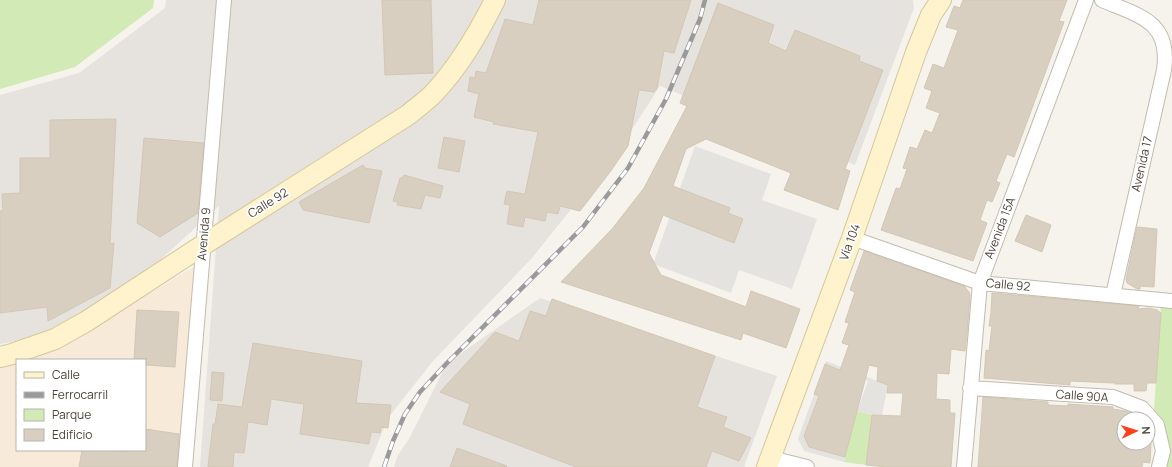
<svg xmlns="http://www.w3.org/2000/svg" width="1172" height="467" viewBox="0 0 1172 467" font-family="Manrope,sans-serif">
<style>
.commercial{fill:#f7ead8}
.industrial{fill:#e6e2dd}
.green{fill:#d2eab5}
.parking{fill:#e5e3e0}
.building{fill:#d8cfc1;stroke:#d3c7b4}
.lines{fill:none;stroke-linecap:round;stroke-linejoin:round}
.street-casing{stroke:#c2bbae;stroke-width:16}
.secondary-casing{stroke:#d6c79b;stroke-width:22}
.street{stroke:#fff;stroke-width:14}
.secondary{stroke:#fff3cd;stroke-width:20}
.rail-casing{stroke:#9a9a9a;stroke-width:4.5}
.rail{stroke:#fff;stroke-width:3;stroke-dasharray:9;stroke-linecap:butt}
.labels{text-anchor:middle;stroke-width:3.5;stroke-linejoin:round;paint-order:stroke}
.street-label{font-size:12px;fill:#4b4439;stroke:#fff}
</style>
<rect width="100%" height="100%" fill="#f6f3ec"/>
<path class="commercial" d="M194,267L179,467H0V368L17,361V450H145V360H19L120,311Z"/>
<path class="industrial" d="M166,0H913L914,8L855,165L660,86L620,148L532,258L433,361L388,418L368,467H200L219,206L142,277L43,336L0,344V95L79,73L165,8Z
M540,298L777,376L744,467H394L398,455L409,439L447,363Z"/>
<path class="green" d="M0,0H154L153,8L75,67L0,89Z
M1161,305L1172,306V467H1164L1163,433L1154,410Z
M857,411L872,415L866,465L844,462Z"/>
<path class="parking" d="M730,0H892L894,25L880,55L729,2Z
M695,146L771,174L762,200L817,219L792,289L739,270L731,293L653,264Z
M826,361L888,385L882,415H872L857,411L868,381L825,364Z
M814,394L819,396L804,436L809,447L845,457L844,462L804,451L798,439Z"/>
<path class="building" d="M382,0H431L433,73L385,75Z
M539,0H691L674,53L664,51L657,88L654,92L639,90L628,146L610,172L580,211L560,206L558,214L547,212L545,221L525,217L523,227L507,224L510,205L504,204L507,191L525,194L538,132L493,124L494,122L474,117L479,94L468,91L470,77L475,78L476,71L486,73L505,19L533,25Z
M963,0H1067L1059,21L1064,22L1014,157L1007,154L996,181L1000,183L992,202L987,200L980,220L987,223L973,261L881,230L896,188L900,189L907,169L903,168L910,147L917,149L925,130L932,133L940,113L926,108L932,91L924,88L933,64L944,68L958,30L946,27L954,6L960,8Z
M718,3L774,25L768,43L786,51L795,30L860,56L859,61L883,70L845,169L850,171L838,210L784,190L791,173L706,139L686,149L673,186L730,208L728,213L743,219L734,243L663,215L649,253L661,275L746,307L751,291L800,309L786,348L743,333L741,340L561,282L612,229L644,188L687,106L680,103Z
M116,119L110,244L114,243L110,288L48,321L47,307L0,313V211H3L2,194L20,193V158H50V120Z
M444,137L465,141L459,172L438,168Z
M144,138L204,143L198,213L160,237L137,223Z
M363,165L365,168L382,171L369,223L303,210L299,202Z
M404,175L443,186L440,198L425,195L421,209L397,205L398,202L393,201L400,178H402Z
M1026,215L1051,225L1042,252L1015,241Z
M1137,227L1157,229L1154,287L1140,286V289H1137L1127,283L1126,279Z
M864,251L964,286L969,292L970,296L967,333L965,351L951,349L949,374L937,373L936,399L950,400V413H955L951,467H887L866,465L872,415L901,416L903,393H887L888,385L877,381L878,367L869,365L845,457L809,447L804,436L819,396L814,394L825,364L840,370L849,345L842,343L849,323L845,322L855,292L850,290Z
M992,293L1139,306L1138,309L1149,308L1157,310L1161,313L1156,383H1147L1146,391H1134V384H1115V383L1070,381V385L984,378L986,350L989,351L992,326H989L991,313Z
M552,299L715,356L697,407L727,417L723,427L751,438L739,461L712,451L706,467H576L463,424L470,404L440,392L495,332L519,341L530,311L546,316Z
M137,310L179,312L175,367L145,365V360H134Z
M253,343L362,361L356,403L391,405L388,428L381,427L380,433L371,432L369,444L300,434L304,404L271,399L267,425L248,422L244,453L234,452L233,467H208L213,424H215L218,404L242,407Z
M212,372L224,373L222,401L210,400Z
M983,397L1048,402V405L1068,406V404L1113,407V409L1125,411L1137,415L1140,419H1124V443H1151L1150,463L1143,462L1142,467H978Z
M145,429L179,434L177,467H79L82,450H111L124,452V450H145Z
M457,448L507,466L506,467H450Z"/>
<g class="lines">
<defs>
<path id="street" d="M1102,0C1139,16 1171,21 1164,70L1113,295
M852,238L980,283L1172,301
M970,388L1113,397L1142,408L1157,425L1163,451L1159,467
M771,458L807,467
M185,467L224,0
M964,467L980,283L1086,0"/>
<path id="secondary" d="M0,357L12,354L55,339L87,321L203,245L408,115C416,108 425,102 432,95C459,67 478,34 495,0
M767,467L852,238L916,52L931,15L941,0"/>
</defs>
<use href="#street" class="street-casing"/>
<use href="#secondary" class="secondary-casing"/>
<use href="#street" class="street"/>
<use href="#secondary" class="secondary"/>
<defs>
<path id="rail" d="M384,467L393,441L405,414L420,392L447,363L583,227L628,168L666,99L700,19L705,0"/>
</defs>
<use href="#rail" class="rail-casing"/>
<use href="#rail" class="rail"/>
</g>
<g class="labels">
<g class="street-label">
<text transform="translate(1142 164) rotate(-77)" y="4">Avenida 17</text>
<text transform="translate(268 203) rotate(-32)" y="4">Calle 92</text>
<text transform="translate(1000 228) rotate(-69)" y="4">Avenida 15A</text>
<text transform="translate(204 234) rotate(-85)" y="4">Avenida 9</text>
<text transform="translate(850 242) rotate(-70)" y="4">Vía 104</text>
<text transform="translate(1008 285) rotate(5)" y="4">Calle 92</text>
<text transform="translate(1082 396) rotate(4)" y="4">Calle 90A</text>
</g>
</g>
<rect x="16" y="359" width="130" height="92" fill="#ffffff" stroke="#b7b4b0"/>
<rect x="24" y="372" width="20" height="6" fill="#fff3cd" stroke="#b7b4b0"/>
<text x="52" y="379" font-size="12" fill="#4b4439">Calle</text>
<rect x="24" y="392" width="20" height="6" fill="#9a9a9a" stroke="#b7b4b0"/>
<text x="52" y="399" font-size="12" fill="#4b4439">Ferrocarril</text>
<rect x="24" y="409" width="20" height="12" fill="#d2eab5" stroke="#b7b4b0"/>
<text x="52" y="419" font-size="12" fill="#4b4439">Parque</text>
<rect x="24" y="429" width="20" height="12" fill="#d8cfc1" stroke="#b7b4b0"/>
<text x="52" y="439" font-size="12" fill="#4b4439">Edificio</text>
<g transform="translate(1136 431) rotate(86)"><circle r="19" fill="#ffffff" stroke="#b7b4b0"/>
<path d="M0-3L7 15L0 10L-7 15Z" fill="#fc3f1d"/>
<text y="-6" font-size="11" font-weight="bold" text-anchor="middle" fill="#4b4439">N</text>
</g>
</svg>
